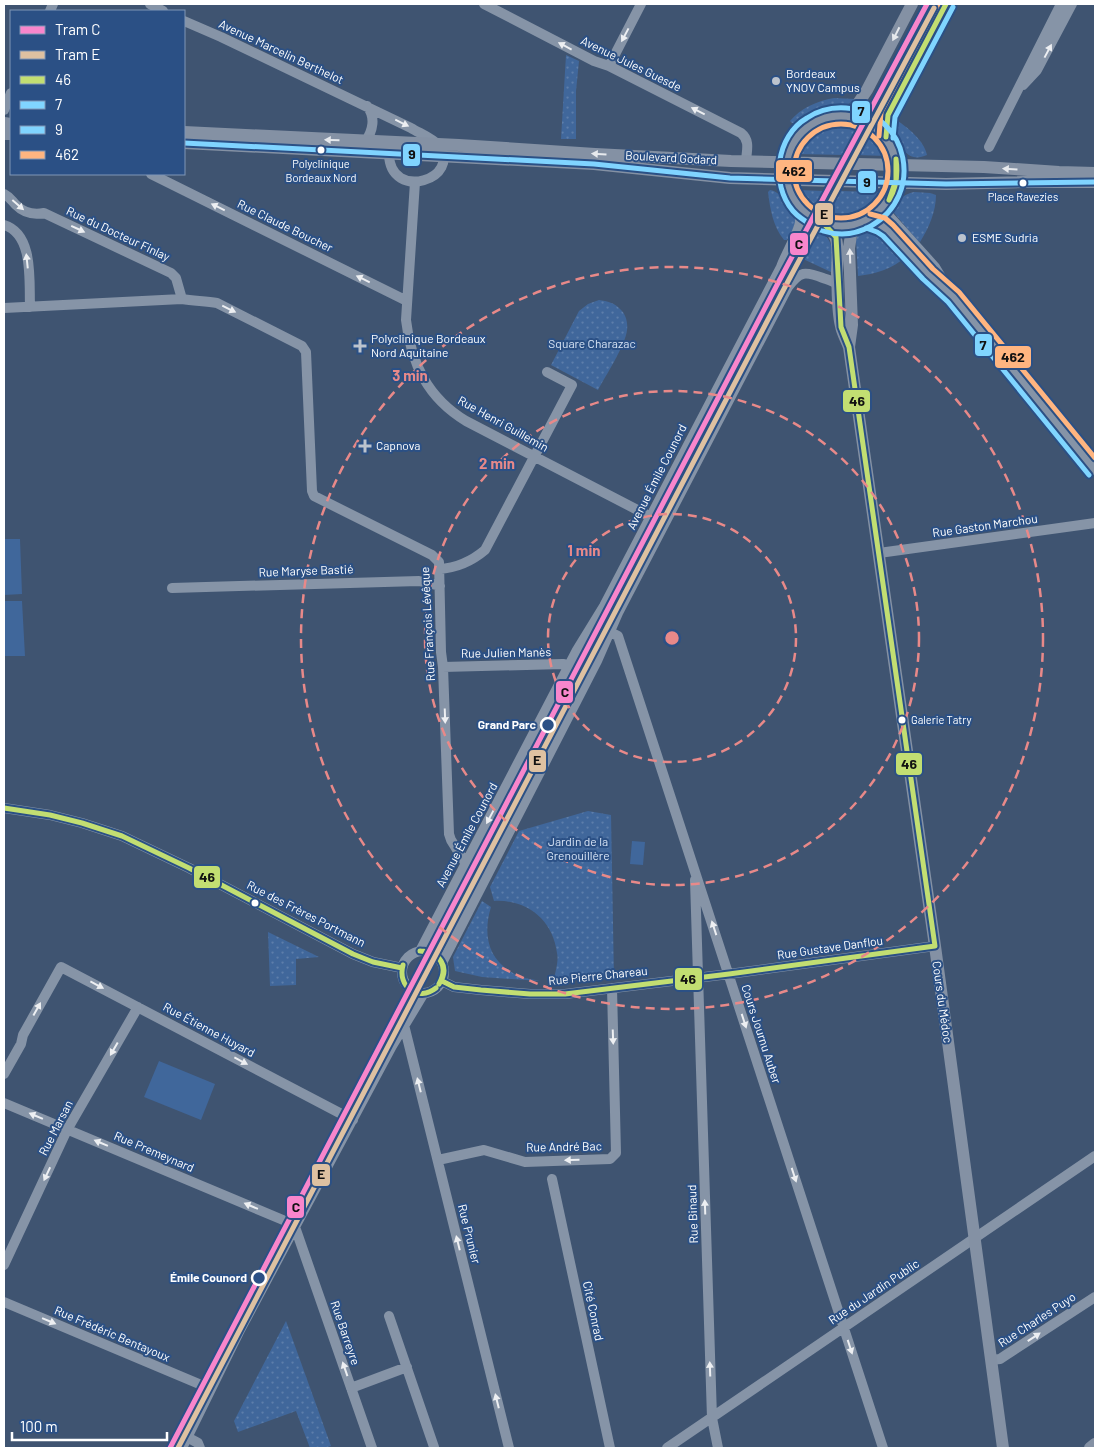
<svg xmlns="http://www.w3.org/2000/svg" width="1099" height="1452" viewBox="0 0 1099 1452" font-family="Barlow,sans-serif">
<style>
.grass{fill:url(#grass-dots)}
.pitch{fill:#40679b}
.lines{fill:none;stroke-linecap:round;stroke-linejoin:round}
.minor{stroke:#8694a7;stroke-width:10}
.major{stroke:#8491a4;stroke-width:12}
.bus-1-casing{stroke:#2b5085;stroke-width:9}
.bus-2-casing{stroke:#2b5085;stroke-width:9}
.bus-3-casing{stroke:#2b5085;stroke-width:9}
.bus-4-casing{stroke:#2b5085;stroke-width:9}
.bus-1{stroke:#c2de72;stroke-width:5}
.bus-2{stroke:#80d5ff;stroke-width:5}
.bus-3{stroke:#80d4ff;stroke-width:5}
.bus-4{stroke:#ffb580;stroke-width:5}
.tram-1-casing{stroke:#2b5085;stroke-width:9}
.tram-2-casing{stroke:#2b5085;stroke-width:9}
.tram-1{stroke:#f886cc;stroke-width:5}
.tram-2{stroke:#dec1a1;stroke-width:5}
.oneway{fill:#e6e9ed}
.oneway2{fill:#edeff2}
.ring{fill:none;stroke:#e88989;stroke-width:2.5;stroke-dasharray:9 6}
.poi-dot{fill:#bcc3cd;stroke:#2b5085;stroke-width:2}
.bus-dot{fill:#fff;stroke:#2b5085;stroke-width:2}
.stop-dot{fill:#2b5085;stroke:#fff;stroke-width:2.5}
.labels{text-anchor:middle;stroke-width:4;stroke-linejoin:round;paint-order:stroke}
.bus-label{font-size:11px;fill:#fff;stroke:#2b5085}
.street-label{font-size:12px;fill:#fff;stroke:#2b5085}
.poi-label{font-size:12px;fill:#fff;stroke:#2b5085;text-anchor:start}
.park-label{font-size:12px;fill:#d9e5f6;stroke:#2b5085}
.stop-label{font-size:12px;font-weight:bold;fill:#fff;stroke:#2b5085;text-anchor:end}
.centre{fill:#e88989;stroke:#2b5085;stroke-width:2.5}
.ring-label{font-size:15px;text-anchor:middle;font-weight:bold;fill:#e88989;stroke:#2b5085;stroke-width:4;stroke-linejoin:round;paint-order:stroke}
.line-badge{stroke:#2b5085;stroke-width:2}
.pale-badge-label{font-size:14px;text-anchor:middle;font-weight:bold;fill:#111}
</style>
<defs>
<pattern id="grass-dots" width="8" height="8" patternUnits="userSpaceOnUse" patternTransform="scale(1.25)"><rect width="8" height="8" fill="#40679b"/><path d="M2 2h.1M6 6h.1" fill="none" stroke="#5d7eaa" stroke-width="1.8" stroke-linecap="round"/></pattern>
</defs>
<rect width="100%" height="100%" fill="#3f5471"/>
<path class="grass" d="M566,55L579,61L576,91V139H561Z
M834,98L855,99C847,109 832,105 821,109C812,112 800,124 792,123L790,121C801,108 817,101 834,98Z
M895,119C907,127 924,140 927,155C911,162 905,153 898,141C893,133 889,127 895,119Z
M840,123L858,127L844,155L797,154C805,135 821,126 840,123Z
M869,132L878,140L887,156L856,155Z
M770,190C782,192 790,208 795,218C796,226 792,233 787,240H784C773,227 770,208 768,192Z
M798,190L824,191L814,210L804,200Z
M837,191L884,192C872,214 847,224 824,215Z
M914,192L930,193L936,195C936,211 929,228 920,242L917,240L894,213C894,202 904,194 914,192Z
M874,229C887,231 897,247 905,257C893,269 875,274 858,276L856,240C858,232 865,230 874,229Z
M816,230C836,239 832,253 833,273L801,258Z
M776,282L785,287L596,657L581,648Z
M599,300C607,301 615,303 620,309C626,314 628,323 627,330C626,344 605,377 598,390L551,365L579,311L588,304Z
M518,769L533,777L448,941L433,933Z
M588,811L611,815L614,979L554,980C555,972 559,961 557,953C553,920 527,899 494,901L490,887L519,831Z
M482,901L491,907C483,933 487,959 513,973C520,978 531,979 540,981L482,977L455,971L453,957Z
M268,932L319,957L296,959V985L270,986Z
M286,1321L331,1446L325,1448H310L296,1411L238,1432L234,1421Z"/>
<path class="pitch" d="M4,539H20L22,594L4,595Z
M4,601H22L25,656H4Z
M632,841L645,842L643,865L630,864Z
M159,1061L215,1084L201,1120L144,1097Z"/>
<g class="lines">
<path class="minor" d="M150,4L163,11
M484,4L594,61L609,66L741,133C750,140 747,150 746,160
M50,11L53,4
M184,21L221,37L411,128C419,133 432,138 438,145C464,178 390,203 389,154
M609,66L641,4
M1023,85L1037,70L1072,4
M4,110L11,93
M365,142C373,131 376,117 367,106
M989,147L1061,4
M151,174L407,301
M415,182L406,320C411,364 428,398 466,421L651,517
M4,194C10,197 12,201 16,205C24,213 34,215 44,213L171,273L176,278L182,299
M886,205L889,216L935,267L953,297L1095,470
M868,221L881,225L888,231L928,274L945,289
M4,225C34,234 29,281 30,307
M4,308L182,299C194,301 206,301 217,303L302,346L306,352L312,491L314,496L432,555L439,562L441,652L443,667L449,834L451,840L466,864
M879,553L1095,523
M439,569C456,568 472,561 485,550L572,385L547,372
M172,588L419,581L440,586
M610,632L618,636L883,1448
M443,667L563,664L578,667L590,674
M4,808L50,815L82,823L122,836L189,868L353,954L373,962L402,968
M695,880L712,1418L718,1448
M402 972a21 21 0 1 1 42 0a21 21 0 1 1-42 0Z
M420,951L577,650L604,606L781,267C785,255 800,230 800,221C800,216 798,210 797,205
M442,963L597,661L618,613L788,287C800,271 805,271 823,278C829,280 834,281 838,285
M442,981L454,987L481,990L530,994H565L729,974L935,946
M404,1025L509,1448
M4,1074L21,1044L23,1035L61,967L353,1120
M4,1103L283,1220L295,1227
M438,1160L484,1150L525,1162L610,1159L616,1153L612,988
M552,1179L610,1448
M295,1227L372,1448
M4,1265L67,1130L138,1007
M4,1302L211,1389
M389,1316L434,1447
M991,1360L1000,1359L1006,1355L1095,1297
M351,1388L407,1367
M187,1437L198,1443L200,1448
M182,1448L239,1332L295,1227L392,1046L424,993
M667,1448L1095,1156"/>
<path class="major" d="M842,115L855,108L867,90L912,4
M4,123L11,124
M184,132L459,145L595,154L731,161L984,167L1059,172L1095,173
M4,134H11
M886,137L888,115L946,4
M184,143L594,164L730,178L946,184L1024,182H1095
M824,224C831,226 838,227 846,227C900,223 915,152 871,123C858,115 842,113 827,117C810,121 795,134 789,151C781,178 789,205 814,220C823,225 833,229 836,239C839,250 837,263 837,273C838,290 837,310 841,326C842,333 847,341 849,347L935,946L1003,1448
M849,347L852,325L849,248L851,235L859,224
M1090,1448L1095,1444"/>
<defs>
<path id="bus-1" d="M886,137L888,115L946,4
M889,200L896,180V159
M889,200C897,187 898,173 896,159
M824,224L836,237L841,327L849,347L935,946
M4,808L50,815L82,823L122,836L189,868L353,954L373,962L402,968
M420,951C440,952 449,966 439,984
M420,951C439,951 451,967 439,984
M403,965C397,987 418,1002 436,988
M442,981L454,987L481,990L530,994H565L729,974L935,946"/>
<path id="bus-2" d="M893,138L895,117L953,7
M866,228L877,232L883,236L923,279L948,302L1089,475
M820,230C810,224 801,220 793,211C770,184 776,136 807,118C819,110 832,107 846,108C910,113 925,196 871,226C862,231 852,234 842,234C836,234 829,233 823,231"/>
<path id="bus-3" d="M184,143L594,164L730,178L946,184L1095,182"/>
<path id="bus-4" d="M794 171a47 47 0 1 1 94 0a47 47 0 1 1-94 0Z
M879,136L881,112L938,4
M870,214L885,218L893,225L933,269L959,292L1095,458"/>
</defs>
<use href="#bus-1" class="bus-1-casing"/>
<use href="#bus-2" class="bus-2-casing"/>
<use href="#bus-3" class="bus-3-casing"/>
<use href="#bus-4" class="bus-4-casing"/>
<use href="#bus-1" class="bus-1"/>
<use href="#bus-2" class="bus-2"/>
<use href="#bus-3" class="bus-3"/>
<use href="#bus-4" class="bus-4"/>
<defs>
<path id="tram-1" d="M170,1448L778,283L927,4"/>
<path id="tram-2" d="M178,1448L785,287L934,8"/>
</defs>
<use href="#tram-1" class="tram-1-casing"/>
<use href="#tram-2" class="tram-2-casing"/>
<use href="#tram-1" class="tram-1"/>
<use href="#tram-2" class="tram-2"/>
</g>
<defs><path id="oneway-solid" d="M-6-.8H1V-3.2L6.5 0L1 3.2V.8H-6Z" transform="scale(1.25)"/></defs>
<g class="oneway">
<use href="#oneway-solid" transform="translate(896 34) rotate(117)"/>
<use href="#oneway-solid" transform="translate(332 140) rotate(-178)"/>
<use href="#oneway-solid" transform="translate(599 154) rotate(-177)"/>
<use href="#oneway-solid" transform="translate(1010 169) rotate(-176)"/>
<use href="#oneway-solid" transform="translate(850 256) rotate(-92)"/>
</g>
<g class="oneway2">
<use href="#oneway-solid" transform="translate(625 35) rotate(118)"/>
<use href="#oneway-solid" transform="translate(565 46) rotate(-152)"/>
<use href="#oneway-solid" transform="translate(1048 51) rotate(-62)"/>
<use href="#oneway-solid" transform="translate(698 111) rotate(-153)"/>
<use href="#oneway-solid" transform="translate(402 123) rotate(26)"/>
<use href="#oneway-solid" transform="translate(18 205) rotate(41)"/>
<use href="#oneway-solid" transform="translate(218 207) rotate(-154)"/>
<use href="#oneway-solid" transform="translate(78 229) rotate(25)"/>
<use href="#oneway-solid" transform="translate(27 261) rotate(-96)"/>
<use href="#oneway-solid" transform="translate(363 279) rotate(-154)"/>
<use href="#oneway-solid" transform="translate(229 309) rotate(26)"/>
<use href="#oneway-solid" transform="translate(445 716) rotate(88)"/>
<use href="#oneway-solid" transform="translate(490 817) rotate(118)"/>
<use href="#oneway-solid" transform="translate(714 928) rotate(-108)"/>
<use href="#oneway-solid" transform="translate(97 985) rotate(28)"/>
<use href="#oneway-solid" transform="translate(37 1009) rotate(-61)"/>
<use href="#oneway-solid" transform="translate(744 1021) rotate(72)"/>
<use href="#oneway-solid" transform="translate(613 1037) rotate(88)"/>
<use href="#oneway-solid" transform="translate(114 1049) rotate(120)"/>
<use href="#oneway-solid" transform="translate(241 1061) rotate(28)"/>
<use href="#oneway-solid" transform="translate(419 1085) rotate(-104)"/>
<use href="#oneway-solid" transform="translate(36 1116) rotate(-157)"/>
<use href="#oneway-solid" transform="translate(101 1143) rotate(-157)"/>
<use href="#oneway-solid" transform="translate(572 1160) rotate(178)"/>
<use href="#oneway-solid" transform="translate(47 1174) rotate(115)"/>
<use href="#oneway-solid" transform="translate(794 1175) rotate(72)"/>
<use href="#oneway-solid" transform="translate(251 1206) rotate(-157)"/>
<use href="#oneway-solid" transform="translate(705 1207) rotate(-92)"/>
<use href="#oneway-solid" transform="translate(458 1243) rotate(-104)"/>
<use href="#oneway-solid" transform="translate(49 1321) rotate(23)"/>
<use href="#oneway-solid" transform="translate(1034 1337) rotate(-33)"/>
<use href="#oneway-solid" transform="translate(850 1347) rotate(72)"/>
<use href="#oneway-solid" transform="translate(345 1369) rotate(-109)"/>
<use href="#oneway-solid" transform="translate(710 1369) rotate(-92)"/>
<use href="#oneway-solid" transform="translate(497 1401) rotate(-104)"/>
</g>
<g class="ring">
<circle cx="672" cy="638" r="124"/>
<circle cx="672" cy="638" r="247"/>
<circle cx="672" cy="638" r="371"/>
</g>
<g class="poi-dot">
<circle cx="776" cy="81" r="5"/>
<circle cx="962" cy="238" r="5"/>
<path d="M357.5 338.5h5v5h5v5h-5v5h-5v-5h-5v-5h5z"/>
<path d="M362.5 438.5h5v5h5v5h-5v5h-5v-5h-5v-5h5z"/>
</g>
<g class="bus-dot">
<circle cx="321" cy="150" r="4.5"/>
<circle cx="1023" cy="183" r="4.5"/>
<circle cx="902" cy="720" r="4.5"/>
<circle cx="255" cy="903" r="4.5"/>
</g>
<g class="stop-dot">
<circle cx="548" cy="725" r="7"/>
<circle cx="259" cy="1278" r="7"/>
</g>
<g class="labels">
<g class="bus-label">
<text x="321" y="168">Polyclinique<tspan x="321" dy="14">Bordeaux Nord</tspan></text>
<text x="1023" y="201">Place Ravezies</text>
<text x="911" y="724" text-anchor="start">Galerie Tatry</text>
</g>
<g class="street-label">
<text transform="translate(281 52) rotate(25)" y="4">Avenue Marcelin Berthelot</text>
<text transform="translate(631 64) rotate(26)" y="4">Avenue Jules Guesde</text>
<text transform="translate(671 158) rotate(3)" y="4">Boulevard Godard</text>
<text transform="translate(285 226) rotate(26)" y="4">Rue Claude Boucher</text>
<text transform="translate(118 234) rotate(25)" y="4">Rue du Docteur Finlay</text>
<text transform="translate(503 424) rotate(29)" y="4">Rue Henri Guillemin</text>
<text transform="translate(657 477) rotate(-63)" y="4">Avenue Émile Counord</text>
<text transform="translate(985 526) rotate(-8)" y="4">Rue Gaston Marchou</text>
<text transform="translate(306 571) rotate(-2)" y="4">Rue Maryse Bastié</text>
<text transform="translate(428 624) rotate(-93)" y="4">Rue François Lévêque</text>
<text transform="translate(506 653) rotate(-1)" y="4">Rue Julien Manès</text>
<text transform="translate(467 835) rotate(-62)" y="4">Avenue Émile Counord</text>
<text transform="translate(306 914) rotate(27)" y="4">Rue des Frères Portmann</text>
<text transform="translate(830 948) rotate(-8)" y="4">Rue Gustave Danflou</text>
<text transform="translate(598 976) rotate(-6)" y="4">Rue Pierre Chareau</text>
<text transform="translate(942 1002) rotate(82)" y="4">Cours du Médoc</text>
<text transform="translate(209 1030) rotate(28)" y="4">Rue Étienne Huyard</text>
<text transform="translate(761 1034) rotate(72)" y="4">Cours Journu Auber</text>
<text transform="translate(56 1128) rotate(-63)" y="4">Rue Marsan</text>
<text transform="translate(564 1147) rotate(-1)" y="4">Rue André Bac</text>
<text transform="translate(154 1152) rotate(23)" y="4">Rue Premeynard</text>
<text transform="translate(693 1214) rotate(-92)" y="4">Rue Binaud</text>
<text transform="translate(469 1234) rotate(76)" y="4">Rue Prunier</text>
<text transform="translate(874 1292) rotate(-34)" y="4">Rue du Jardin Public</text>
<text transform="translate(593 1311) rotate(78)" y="4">Cité Conrad</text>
<text transform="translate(1037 1320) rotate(-33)" y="4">Rue Charles Puyo</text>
<text transform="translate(345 1333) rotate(71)" y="4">Rue Barreyre</text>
<text transform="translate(112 1334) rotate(23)" y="4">Rue Frédéric Bentayoux</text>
</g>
<g class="poi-label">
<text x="786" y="78">Bordeaux<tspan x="786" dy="14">YNOV Campus</tspan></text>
<text x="972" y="242">ESME Sudria</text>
<text x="371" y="343">Polyclinique Bordeaux<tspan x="371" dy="14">Nord Aquitaine</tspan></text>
<text x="376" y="450">Capnova</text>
</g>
<g class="park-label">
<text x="592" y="348">Square Charazac</text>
<text x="578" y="846">Jardin de la<tspan x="578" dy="14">Grenouillère</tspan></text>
</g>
<g class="stop-label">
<text x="536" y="729">Grand Parc</text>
<text x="247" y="1282">Émile Counord</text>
</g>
</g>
<circle cx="672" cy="638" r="8" class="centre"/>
<g class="ring-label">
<text x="410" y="381">3 min</text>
<text x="497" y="469">2 min</text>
<text x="584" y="556">1 min</text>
</g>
<g class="line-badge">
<rect x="851" y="100" width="20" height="24" rx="5" fill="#80d5ff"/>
<rect x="402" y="143" width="19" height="24" rx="5" fill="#80d4ff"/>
<rect x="775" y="159" width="38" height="24" rx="5" fill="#ffb580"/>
<rect x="857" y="170" width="20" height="24" rx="5" fill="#80d4ff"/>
<rect x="814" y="202" width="20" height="24" rx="5" fill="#dec1a1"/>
<rect x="789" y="232" width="20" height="24" rx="5" fill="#f886cc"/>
<rect x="974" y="333" width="19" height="24" rx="5" fill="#80d5ff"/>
<rect x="994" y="345" width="38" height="24" rx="5" fill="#ffb580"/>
<rect x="842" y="389" width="29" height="24" rx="5" fill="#c2de72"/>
<rect x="555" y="680" width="19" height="24" rx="5" fill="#f886cc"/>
<rect x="528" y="749" width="19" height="24" rx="5" fill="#dec1a1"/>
<rect x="895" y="752" width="28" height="24" rx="5" fill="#c2de72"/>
<rect x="193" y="865" width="28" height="24" rx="5" fill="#c2de72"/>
<rect x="674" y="967" width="29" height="24" rx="5" fill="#c2de72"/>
<rect x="311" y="1163" width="20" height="24" rx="5" fill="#dec1a1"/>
<rect x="286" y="1195" width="19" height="24" rx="5" fill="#f886cc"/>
</g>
<g class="pale-badge-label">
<text x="861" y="116">7</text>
<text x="412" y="159">9</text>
<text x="794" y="176">462</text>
<text x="867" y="187">9</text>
<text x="824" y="219">E</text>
<text x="799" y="249">C</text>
<text x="983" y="350">7</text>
<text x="1013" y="362">462</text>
<text x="857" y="406">46</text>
<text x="565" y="697">C</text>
<text x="537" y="765">E</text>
<text x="909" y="769">46</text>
<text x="207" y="882">46</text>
<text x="688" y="984">46</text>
<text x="321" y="1179">E</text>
<text x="296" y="1212">C</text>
</g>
<rect width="1099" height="1452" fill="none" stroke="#ffffff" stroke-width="10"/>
<rect x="10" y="10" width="175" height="165" fill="#2b5085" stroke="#8096b6"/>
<rect x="20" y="26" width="25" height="8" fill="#f886cc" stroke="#8096b6"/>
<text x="55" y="35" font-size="15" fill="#ffffff">Tram C</text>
<rect x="20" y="51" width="25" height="8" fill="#dec1a1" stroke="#8096b6"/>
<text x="55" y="60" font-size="15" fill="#ffffff">Tram E</text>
<rect x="20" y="76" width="25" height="8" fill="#c2de72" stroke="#8096b6"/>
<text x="55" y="85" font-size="15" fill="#ffffff">46</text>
<rect x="20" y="101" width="25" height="8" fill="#80d5ff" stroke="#8096b6"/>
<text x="55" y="110" font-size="15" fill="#ffffff">7</text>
<rect x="20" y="126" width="25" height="8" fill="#80d4ff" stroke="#8096b6"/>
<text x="55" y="135" font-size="15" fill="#ffffff">9</text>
<rect x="20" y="151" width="25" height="8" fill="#ffb580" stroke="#8096b6"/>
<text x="55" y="160" font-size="15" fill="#ffffff">462</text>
<path d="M12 1432v8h155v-8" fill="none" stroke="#ffffff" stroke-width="2.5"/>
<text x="20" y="1432" font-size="15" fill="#ffffff" stroke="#2b5085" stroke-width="4" paint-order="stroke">100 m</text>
</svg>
